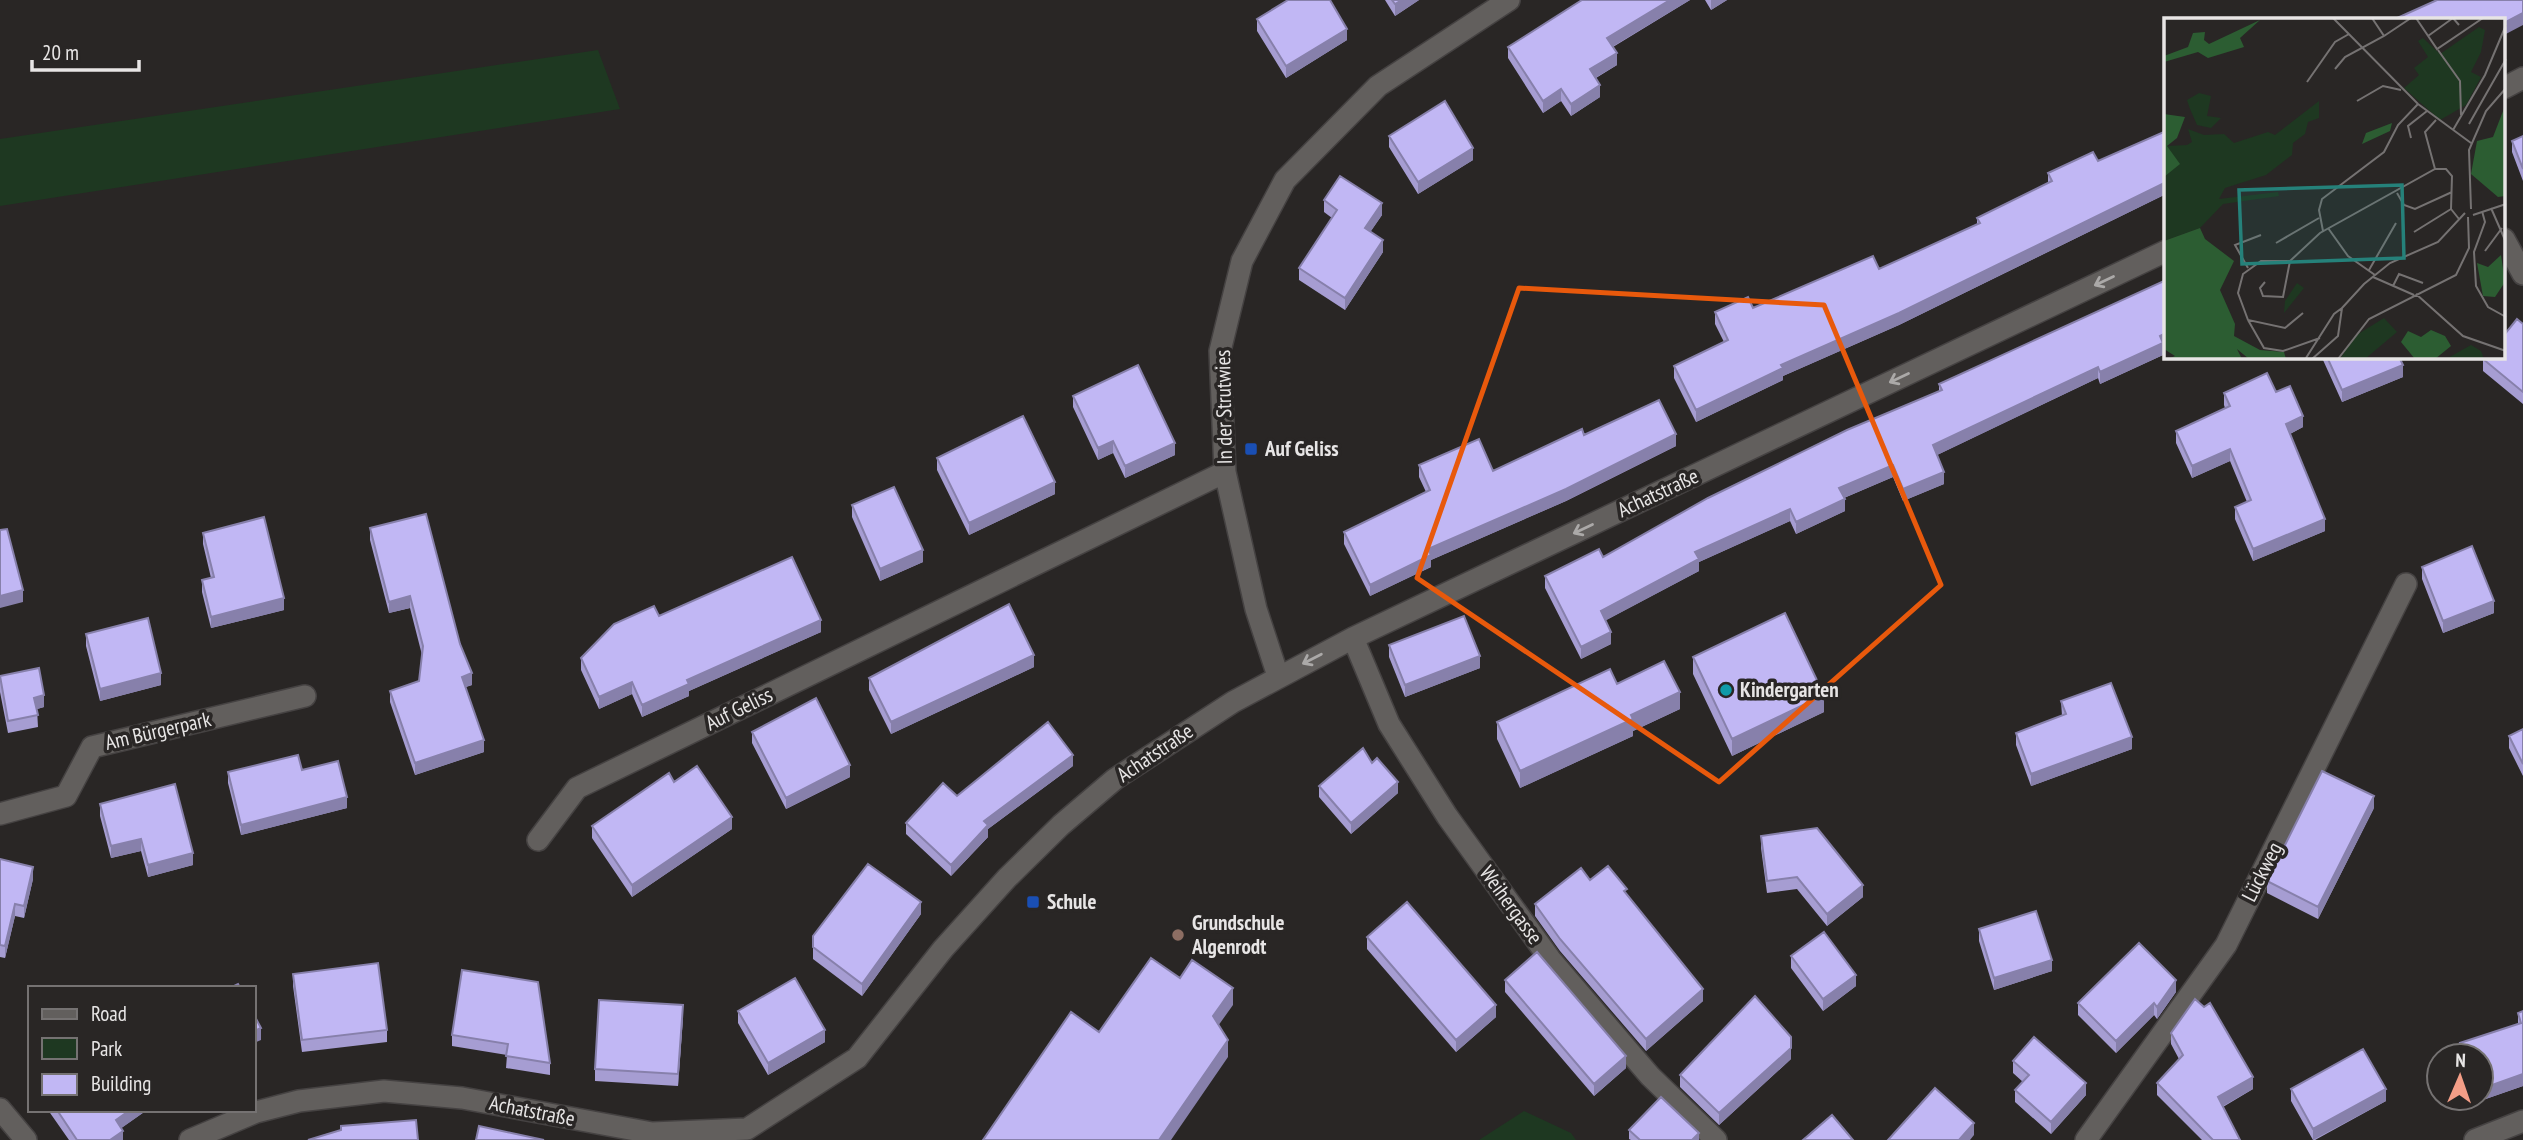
<svg xmlns="http://www.w3.org/2000/svg" width="2523" height="1140" viewBox="0 0 2523 1140" font-family="'PT Sans Narrow',sans-serif">
<style>
.green{fill:#1e3821}
.lines{fill:none;stroke-linecap:round;stroke-linejoin:round}
.minor-casing{stroke:#454242;stroke-width:24}
.minor{stroke:#625f5d;stroke-width:21}
.wall{fill:#a69dd2}
.shaded-wall{fill:#8780ab}
.building{fill:#c1b7f4;stroke:#8780ab;stroke-width:2}
.oneway{stroke:#aba9a8}
.marked{fill:none;stroke:#e8590c;stroke-width:5;stroke-linejoin:round}
.transit-dot{fill:#1a4fb4;stroke:#292625;stroke-width:2.5}
.culture-dot{fill:#0f9aa8;stroke:#292625;stroke-width:2.5}
.education-dot{fill:#8d6e63;stroke:#292625;stroke-width:2.5}
.labels{text-anchor:middle;stroke-width:7;stroke-linejoin:round;paint-order:stroke}
.street-label{font-size:21px;fill:#e7e5e5;stroke:#292625}
.poi-label{font-size:21px;font-weight:bold;fill:#e7e5e5;stroke:#292625;text-anchor:start}
.inset-road{fill:none;stroke:#757272;stroke-width:2}
.view{fill:#25817a;fill-opacity:0.15;stroke:#25817a;stroke-width:3.5}
.inset-edge{fill:none;stroke:#e7e5e5;stroke-width:3.5}
</style>
<rect width="100%" height="100%" fill="#292625"/>
<path class="green" d="M598,50L620,109L0,206V139Z
M1524,1111L1571,1133L1576,1140H1479Z"/>
<g class="lines">
<defs>
<path id="minor" d="M2504,88L2523,78
M2504,239L2523,274
M1353,638L1389,724L1447,816L1550,959L1650,1076L1716,1140
M1278,676L1256,609L1225,472L1220,351L1242,261L1285,180L1378,86L1509,0
M0,814L66,796L92,747L305,696
M538,840L577,788L1225,472
M0,1109L26,1140
M190,1140L256,1112L299,1101L384,1091L462,1098L652,1133L747,1129L857,1058L943,949L1007,878L1061,825L1115,779L1233,702L1353,638L2166,251
M2086,1140L2226,945L2406,584
M2475,1140L2523,1121"/>
</defs>
<use href="#minor" class="minor-casing"/>
<use href="#minor" class="minor"/>
</g>
<path class="wall" d="M1385,0H1419L1395,16Z
M1582,0H1690L1613,47L1617,65L1596,78L1600,97L1571,116L1561,101L1543,113L1508,58V47Z
M1705,0H1727L1711,10Z
M1257,19L1347,40L1286,78L1257,31Z
M2166,131V200L2164,195L1899,325L1783,376V380L1696,422L1674,378V366L1724,342L1715,324V312L1753,308L1879,269L1977,224V218L2048,183V173L2098,161Z
M1389,136L1473,160L1418,194L1389,147Z
M2523,136V181L2512,152V141Z
M1324,200L1382,215L1370,232L1383,252L1345,310L1299,280V268L1332,218L1324,212Z
M2523,324V404L2483,371V359Z
M2163,346V355L2100,384L2098,378L1937,455L1944,484L1903,501L1893,477L1844,498L1845,511L1796,534L1790,521L1699,562V571L1606,620L1611,644L1581,659L1545,588V576L1603,557L1939,391V384Z
M2323,357H2399L2403,377L2342,402L2323,360Z
M2276,392L2303,427L2290,434L2325,531L2253,561L2235,519V507L2247,502L2230,461L2192,478L2176,443V431L2225,408L2224,405V393Z
M1073,396L1175,455L1125,478L1113,453L1098,460L1073,407Z
M1584,435L1676,446L1566,501L1431,560V567L1370,596L1344,544V532L1426,492L1419,477V465L1493,471Z
M937,458L1055,494L969,535L937,470Z
M852,505L923,562L880,581L852,517Z
M370,528L460,644L472,685L466,687L484,752L415,775L390,702V691L419,681L422,655L410,608L389,613L370,540Z
M203,533L284,610L211,628L202,592V580L211,578L203,544Z
M2422,567L2494,613L2443,633L2422,579Z
M659,616L821,632L689,691V696L642,717L632,694L599,709L581,670V658Z
M86,634L161,685L100,701L86,646Z
M1389,645L1480,668L1405,697L1389,657Z
M1693,657L1824,712L1732,756L1693,674Z
M1034,667L891,734L869,690V678Z
M0,676L44,707L37,709L38,727L8,733L0,692Z
M1617,684L1680,709L1633,731V736L1520,788L1497,739V722Z
M2061,701L2132,749L2031,786L2016,745V733L2062,716Z
M2523,729V776L2509,748V736Z
M752,732L850,777L786,809L752,743Z
M1372,763L1398,793L1351,834L1319,797V786Z
M1073,766L988,829V837L951,876L906,834V823L957,796Z
M302,770L347,808L241,835L228,783V772Z
M674,782L732,829L632,897L592,838V826Z
M100,804L193,865L148,877L141,851L111,858L100,816Z
M2374,808L2318,919L2267,893V881Z
M1761,836L1863,897L1827,926L1797,889L1767,893L1761,848Z
M0,859L33,879L24,918L15,916L5,958L0,957Z
M1590,880L1627,894L1703,1001L1646,1051L1560,951L1535,916V904Z
M921,914L862,996L813,959V936Z
M1979,929L2052,971L1994,990L1979,941Z
M1367,937L1496,1017L1456,1052L1367,949Z
M1791,956L1856,986L1823,1011L1791,968Z
M462,970L550,1063V1075L506,1068L507,1055L452,1046V1035Z
M293,974L387,1030V1042L302,1052L293,986Z
M1505,980L1626,1068L1594,1096L1505,992Z
M2176,992L2157,1019L2154,1015L2116,1053L2078,1015V1003Z
M738,1011L825,1042L768,1075L738,1023Z
M2523,1011V1086L2477,1102L2476,1099L2458,1105L2456,1098H2481V1056L2460,1055V1043L2518,1024V1013Z
M683,1017L678,1086L595,1081V1069Z
M2171,1033L2253,1089L2223,1107L2240,1140H2202L2157,1095V1083L2179,1059L2171,1044Z
M1791,1059L1719,1125L1680,1087V1075Z
M2013,1061L2086,1095L2051,1134L2015,1102V1090L2023,1082L2013,1073Z
M2291,1089L2386,1101L2315,1140H2313L2291,1101Z
M48,1110H147L121,1128L123,1140H69Z
M1629,1130L1699,1140H1631L1629,1139Z"/>
<path class="shaded-wall" d="M1402,0H1419L1395,16V4Z
M1670,0H1690L1607,50V38Z
M1711,0H1727L1711,10Z
M2523,13V25L2504,35V23Z
M1347,29V40L1286,78V66Z
M1617,53V65L1590,81V69Z
M1600,85V97L1571,116V104Z
M1561,89V101L1543,113V101Z
M1473,148V160L1418,194V182Z
M2164,183V195L1899,325L1783,376V380L1696,422V410L1781,365Z
M1382,203V215L1365,240V228Z
M1383,240V252L1345,310V298Z
M2166,333V345L2163,346V355L2100,384V372Z
M2403,365V377L2342,402V390Z
M2098,367V378L1933,457V445Z
M2303,416V427L2286,436V424Z
M1676,434V446L1566,501L1431,560V567L1370,596V585L1428,549Z
M1113,441V453L1098,460V448Z
M1175,443V455L1125,478V466Z
M2230,449V461L2192,478V466Z
M1893,465V477L1839,500V488Z
M1944,472V484L1903,501V489Z
M1055,482V494L969,535V523Z
M1845,499V511L1796,534V522Z
M1790,509V521L1699,562V571L1601,623V611L1695,552Z
M2325,519V531L2253,561V549Z
M923,550V562L880,581V569Z
M23,590V602L0,608V596Z
M410,596V608L389,613V602Z
M284,598V610L211,628V617Z
M2494,601V613L2443,633V621Z
M821,620V632L689,691V696L642,717V705L687,680Z
M1611,632V644L1581,659V647Z
M1034,655V667L891,734V722Z
M1480,656V668L1405,697V685Z
M161,673V685L100,701V689Z
M472,673V685L462,688V677Z
M632,682V694L599,709V697Z
M1680,692V709L1633,731V736L1520,788V771L1631,715Z
M44,695V707L34,710V698Z
M1824,695V712L1732,756V739Z
M2132,737V749L2031,786V774Z
M484,740V752L415,775V763Z
M1073,755V766L988,829V837L951,876V865L984,821Z
M850,765V777L786,809V798Z
M1398,782V793L1351,834V823Z
M2374,796V808L2318,919V907Z
M347,797V808L241,835V825Z
M732,817V829L632,897V885Z
M141,839V851L111,858V846Z
M193,853V865L148,877V865Z
M33,867V879L24,918V906Z
M1863,885V897L1827,926V914Z
M921,902V914L862,996V984Z
M15,904V916L5,958V946Z
M2052,960V971L1994,990V978Z
M1856,975V986L1823,1011V999Z
M2176,980V992L2157,1019V1007Z
M1233,988V1005L1213,1033V1016Z
M1703,989V1001L1646,1051V1039Z
M2154,1003V1015L2116,1053V1041Z
M683,1005V1017L678,1086V1074Z
M1496,1005V1017L1456,1052V1040Z
M261,1028V1040L254,1043V1031Z
M825,1030V1042L768,1075V1063Z
M1228,1040V1057L1171,1140H1159Z
M1791,1048V1059L1719,1125V1113Z
M1626,1056V1068L1594,1096V1084Z
M2523,1074V1086L2477,1102V1098H2481V1089Z
M2253,1077V1089L2218,1109V1097Z
M2086,1083V1095L2051,1134V1122Z
M2386,1089V1101L2313,1140V1129Z
M2458,1098H2476V1099L2458,1105Z
M130,1110H147L116,1132V1120Z
M1974,1123V1135L1970,1140H1959Z
M123,1131V1140H110Z
M1699,1133V1140H1692Z"/>
<path class="building" d="M1288,0H1330L1347,29L1286,66L1257,19Z
M1392,0H1402L1395,4Z
M1582,0H1670L1607,38L1617,53L1590,69L1600,85L1571,104L1561,89L1543,101L1508,47Z
M2437,0H2523V13L2504,23V19H2395Z
M1445,101L1473,148L1418,182L1389,136Z
M2166,131V188L2164,183L1899,313L1781,365L1783,368L1696,410L1674,366L1728,340L1715,312L1748,297L1753,308L1873,256L1879,269L1980,223L1977,218L2052,181L2048,173L2093,152L2098,161Z
M2523,136V169L2512,141Z
M1340,176L1382,203L1365,228L1383,240L1345,298L1299,268L1337,210L1324,200Z
M2166,280V333L2160,336L2163,343L2100,372L2098,367L1933,445L1944,472L1903,489L1893,465L1839,488L1845,499L1796,522L1790,509L1695,552L1699,559L1601,611L1611,632L1581,647L1545,576L1599,549L1603,557L1708,498L1847,430L1942,390L1939,384Z
M2517,319L2523,324V392L2483,359L2485,357H2504V335Z
M2327,357H2399L2403,365L2342,390Z
M1138,365L1175,443L1125,466L1113,441L1098,448L1073,396Z
M2267,373L2276,392L2290,386L2303,416L2286,424L2325,519L2253,549L2235,507L2251,500L2230,449L2192,466L2176,431L2230,406L2224,393Z
M1659,400L1676,434L1566,489L1428,549L1431,555L1370,585L1344,532L1430,490L1419,465L1479,439L1493,471L1582,429L1584,435Z
M1023,416L1055,482L969,523L937,458Z
M894,487L923,550L880,569L852,505Z
M426,514L460,644L472,673L462,677L484,740L415,763L390,691L419,681L423,646L410,596L389,602L370,528Z
M264,517L284,598L211,617L202,580L214,577L203,533Z
M7,529L23,590L0,596V530Z
M2472,546L2494,601L2443,621L2422,567Z
M792,557L821,620L687,680L689,684L642,705L632,682L599,697L581,658L614,624L654,606L659,616Z
M1009,604L1034,655L891,722L869,678Z
M1785,613L1824,695L1732,739L1693,657Z
M1464,616L1480,656L1405,685L1389,645Z
M148,618L161,673L100,689L86,634Z
M1664,661L1680,692L1631,715L1633,719L1520,771L1497,722L1610,669L1617,684Z
M39,668L44,695L34,698L38,715L8,721L0,676Z
M2111,683L2132,737L2031,774L2016,733L2066,714L2061,701Z
M816,698L850,765L786,798L752,732Z
M1048,722L1073,755L984,821L988,825L951,865L906,823L943,783L957,796Z
M2523,729V764L2509,736Z
M1363,748L1372,763L1377,758L1398,782L1351,823L1319,786Z
M298,755L302,770L338,761L347,797L241,825L228,772Z
M697,766L732,817L632,885L592,826L669,773L674,782Z
M2322,771L2374,796L2318,907L2267,881Z
M175,784L193,853L148,865L141,839L111,846L100,804Z
M1817,828L1863,885L1827,914L1797,877L1767,881L1761,836Z
M0,859L33,867L24,906L15,904L5,946L0,945Z
M868,864L921,902L862,984L813,947V936Z
M1608,866L1627,889L1624,891L1703,989L1646,1039L1560,939L1535,904L1581,868L1590,880Z
M1407,902L1496,1005L1456,1040L1367,937Z
M2036,911L2052,960L1994,978L1979,929Z
M1824,932L1856,975L1823,999L1791,956Z
M2139,943L2176,980L2157,1007L2154,1003L2116,1041L2078,1003Z
M1537,952L1626,1056L1594,1084L1505,980Z
M1151,958L1180,978L1192,960L1233,988L1213,1016L1228,1040L1159,1140H983L1071,1012L1099,1032Z
M378,963L387,1030L302,1040L293,974Z
M462,970L538,982L550,1063L506,1056L508,1044L452,1035Z
M795,978L825,1030L768,1063L738,1011Z
M238,984L240,988H230Z
M1755,996L1791,1037V1048L1719,1113L1680,1075Z
M2195,999L2204,1007L2210,1003L2253,1077L2218,1097L2240,1140H2213L2157,1083L2183,1055L2171,1033Z
M599,1000L683,1005L678,1074L595,1069Z
M2523,1011V1074L2481,1089V1056H2458L2464,1054L2460,1043L2521,1023L2518,1013Z
M254,1015L261,1028L254,1031Z
M2034,1037L2086,1083L2051,1122L2015,1090L2029,1075L2013,1061Z
M2363,1049L2386,1089L2313,1129L2291,1089Z
M1935,1088L1974,1123L1959,1140H1888Z
M1661,1097L1699,1133L1692,1140H1640L1629,1130Z
M57,1110H130L116,1120L123,1131L110,1140H77Z
M1832,1115L1853,1140H1803Z
M416,1120L418,1140H308L341,1130V1126Z
M479,1126L544,1140H476Z"/>
<defs><path id="oneway-shaft" d="M-6 0H5M1.5-3L5.5 0L1.5 3" fill="none" stroke-width="1.6" stroke-linecap="round" stroke-linejoin="round" transform="scale(1.75)"/></defs>
<g class="oneway">
<use href="#oneway-shaft" transform="translate(2104 281) rotate(155)"/>
<use href="#oneway-shaft" transform="translate(1899 378) rotate(155)"/>
<use href="#oneway-shaft" transform="translate(1583 529) rotate(155)"/>
<use href="#oneway-shaft" transform="translate(1312 659) rotate(153)"/>
</g>
<path class="marked" d="M1519,288L1824,305L1941,585L1719,782L1417,578Z"/>
<g class="transit-dot">
<rect x="1244" y="442" width="14" height="14" rx="3.5"/>
<rect x="1026" y="895" width="14" height="14" rx="3.5"/>
</g>
<circle class="culture-dot" cx="1726" cy="690" r="7"/>
<circle class="education-dot" cx="1178" cy="935" r="7"/>
<g class="labels">
<g class="street-label">
<text transform="translate(1224 407) rotate(-91)" y="7">In der Strutwies</text>
<text transform="translate(1658 493) rotate(-25)" y="7">Achatstraße</text>
<text transform="translate(739 709) rotate(-26)" y="7">Auf Geliss</text>
<text transform="translate(158 731) rotate(-13)" y="7">Am Bürgerpark</text>
<text transform="translate(1155 753) rotate(-34)" y="7">Achatstraße</text>
<text transform="translate(2262 872) rotate(-63)" y="7">Lückweg</text>
<text transform="translate(1511 905) rotate(54)" y="7">Weihergasse</text>
<text transform="translate(532 1111) rotate(11)" y="7">Achatstraße</text>
</g>
<g class="poi-label">
<text x="1265" y="456">Auf Geliss</text>
<text x="1740" y="697">Kindergarten</text>
<text x="1047" y="909">Schule</text>
<text x="1192" y="930">Grundschule<tspan x="1192" dy="24">Algenrodt</tspan></text>
</g>
</g>
<g transform="translate(2164 18)">
<rect width="341" height="341" fill="#292625"/>
<path d="M315,9L321,12L317,34L307,54L317,59L302,87L276,102L240,70L255,57L250,50L264,39L254,23L259,20L276,36ZM35,75L47,78L43,98L57,100L47,110L33,107L26,91L23,82ZM155,83V100L144,104L141,116L129,125L128,137L102,157L61,170L55,181L114,174L115,178L59,186L36,210L0,223V159L15,146L3,128L23,127L28,124L24,111L40,117L60,116L70,125L104,114L111,117ZM133,265L140,270L120,295L121,283ZM220,300L233,314L201,341H176L191,318ZM307,327L317,333L320,341H282Z" fill="#1e3821"/>
<path d="M96,2L76,20L80,29L44,40L34,34L0,44V38L24,29L29,15L41,14L40,22L45,26ZM341,88V178L334,179L307,156L313,123L329,119ZM0,96L21,99L13,120L3,128L16,146L0,159ZM228,105L226,113L198,126L202,115ZM36,210L41,221L70,243L56,272L71,306L70,318L96,332L120,334L122,341H85L73,331L78,341H4L11,338L0,331V223ZM337,237L341,264L331,279L319,278L313,245L324,249ZM267,312L281,318L287,328L271,341H251L237,324L244,313L257,319Z" fill="#2c5d32"/>
<path class="inset-road" d="M169,0L254,86L307,125M252,0L273,31L319,0M220,18L247,0M264,18L289,0L295,7M274,32L296,63L297,97M171,51L181,39L220,18L208,0M143,64L171,24L185,16M193,83L219,68L237,72M305,106L342,41M289,112L321,57L342,7M247,120L244,108L263,93M271,151L261,114L272,102M233,175L240,187L251,191L288,174M327,190L341,222M307,191L305,132L322,93L342,70M318,193L321,204L310,234L312,268L324,289L342,299M309,197L342,186M164,210L184,238L211,257M159,213L155,192L158,181L220,134L234,107L254,86M250,214L287,191M112,225L155,200M321,233L338,210M84,250L71,227L97,217M205,252L232,205M209,259L250,277M101,264L96,270L99,278L119,279L126,243M229,268L235,256L259,265M252,276L299,318L342,333M139,295L121,310L84,302L74,275L79,256L97,243H126L156,215L271,151H282L288,158L287,191L295,201M84,302L100,330L119,333L156,320M142,340L170,296L178,290M148,341L174,318L178,290L200,266L226,245L274,224L301,195M174,341L205,301L292,257L305,230L304,199"/>
<path class="view" d="M238,167L240,240L78,246L75,172Z"/>
<rect width="341" height="341" class="inset-edge"/>
</g>
<rect x="28" y="986" width="228" height="126" fill="#292625" stroke="#757272" stroke-width="2"/>
<rect x="42" y="1009" width="35" height="10" fill="#625f5d" stroke="#757272" stroke-width="2"/>
<text x="91" y="1021" font-size="21" fill="#e7e5e5">Road</text>
<rect x="42" y="1038" width="35" height="21" fill="#1e3821" stroke="#757272" stroke-width="2"/>
<text x="91" y="1056" font-size="21" fill="#e7e5e5">Park</text>
<rect x="42" y="1074" width="35" height="21" fill="#c1b7f4" stroke="#757272" stroke-width="2"/>
<text x="91" y="1091" font-size="21" fill="#e7e5e5">Building</text>
<g transform="translate(2460 1077) rotate(2)"><circle r="33" fill="#292625" stroke="#757272" stroke-width="2"/>
<path d="M0-5L12 26L0 18L-12 26Z" fill="#f49e87"/>
<text y="-10" font-size="19" font-weight="bold" text-anchor="middle" fill="#e7e5e5">N</text>
</g>
<path d="M32 60v10h107v-10" fill="none" stroke="#e7e5e5" stroke-width="3.5"/>
<text x="42" y="60" font-size="21" fill="#e7e5e5" stroke="#292625" stroke-width="5" paint-order="stroke">20 m</text>
</svg>
